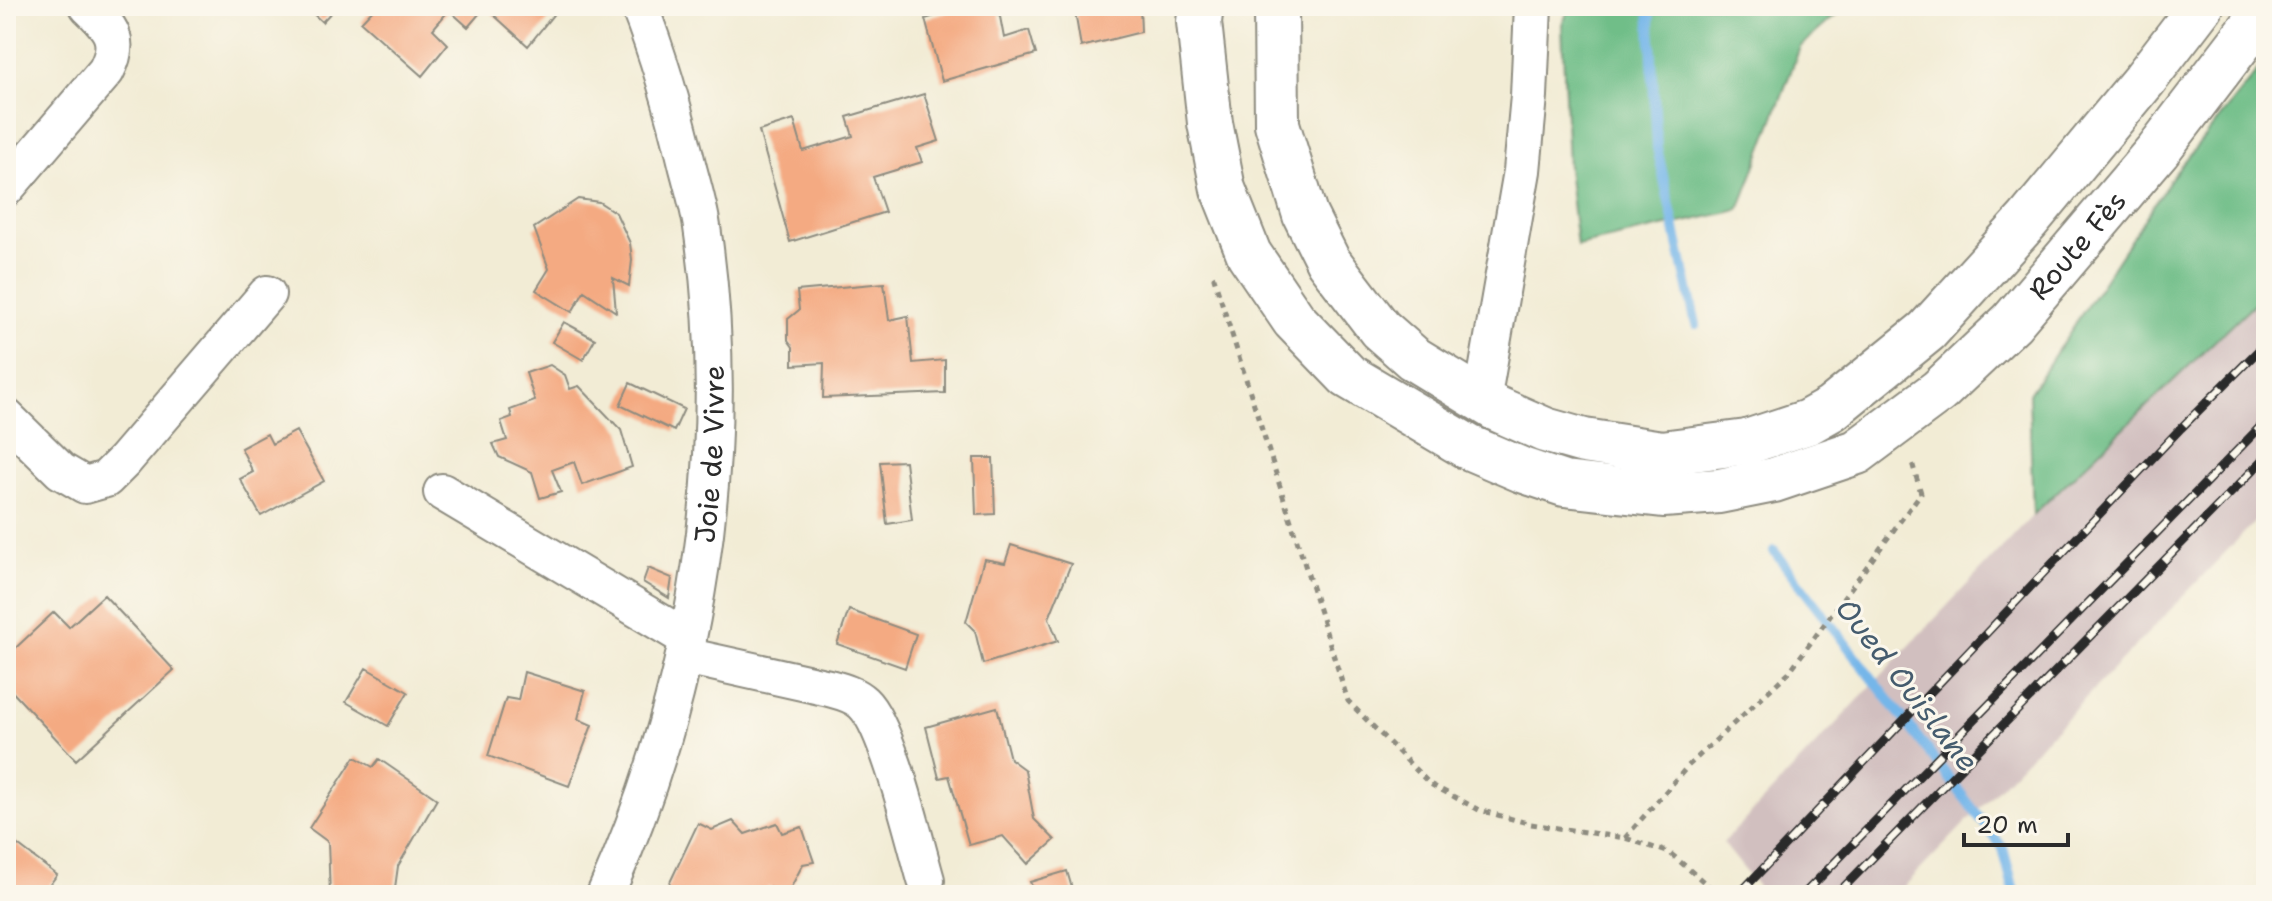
<svg xmlns="http://www.w3.org/2000/svg" width="2272" height="901" viewBox="0 0 2272 901" font-family="'Shantell Sans',sans-serif">
<style>
.industrial{fill:#d1bfbf}
.forest{fill:#6fbe88;stroke:#4d745a;stroke-width:2}
.lines{fill:none;stroke-linecap:round;stroke-linejoin:round}
.stream{stroke:#74b6e9;stroke-width:10}
.building{fill:#f4aa82}
.minor-casing{stroke:#8e8c80;stroke-width:40}
.major-casing{stroke:#8e8c80;stroke-width:48}
.path{stroke:#8e8c80;stroke-width:5;stroke-dasharray:6 6;stroke-linecap:butt}
.minor{stroke:#fff;stroke-width:36}
.major{stroke:#fff;stroke-width:44}
.rail-casing{stroke:#2b2b2b;stroke-width:9}
.rail{stroke:#fbf7ec;stroke-width:6;stroke-dasharray:18;stroke-linecap:butt}
.labels{text-anchor:middle;stroke-width:6;stroke-linejoin:round;paint-order:stroke}
.street-label{font-size:28px;fill:#2b2b2b;stroke:#fbf7ec}
.water-label{font-size:30px;font-style:italic;fill:#455c6e;stroke:#fbf7ec}
</style>
<rect width="100%" height="100%" fill="#fbf7ec"/>
<filter id="ink" filterUnits="userSpaceOnUse"><feTurbulence type="fractalNoise" baseFrequency=".0125" numOctaves="2"/><feDisplacementMap in="SourceGraphic" scale="16" xChannelSelector="R" yChannelSelector="G"/><feConvolveMatrix kernelMatrix="1 2 1 2 8 2 1 2 1" color-interpolation-filters="sRGB"/></filter>
<filter id="wash" filterUnits="userSpaceOnUse"><feTurbulence type="fractalNoise" baseFrequency=".006" numOctaves="4" result="noise"/><feDisplacementMap in="SourceGraphic" scale="32" xChannelSelector="R" yChannelSelector="G"/><feGaussianBlur stdDeviation="1.8" result="paint"/><feColorMatrix in="noise" values="0 0 0 0 0 0 0 0 0 0 0 0 0 0 0 0 0 1.4 0 .05"/><feComposite in="paint" operator="in"/></filter>
<g filter="url(#wash)">
<rect width="100%" height="100%" fill="#f2ecd5"/>
<path class="industrial" d="M2266,292V510L1896,895H1765L1723,843L2033,515Z"/>
<path class="forest" d="M1571,6H1846L1800,47L1739,210L1577,246L1568,168L1562,24Z
M2266,60V292L2033,515L2029,394L2172,177Z"/>
<g class="lines">
<path class="stream" d="M1649,6L1657,148L1696,324
M1774,551L2003,848L2015,895"/>
</g>
<g id="blocks">
<path class="building" d="M305,6H337L322,22Z
M376,6H560L528,46L485,7L468,27L449,10L433,29L448,44L422,76L361,22Z
M968,6H998L1004,38L1029,30L1036,54L942,81L925,19Z
M1074,6H1140L1141,32L1081,47Z
M924,94L939,141L917,148L922,162L873,177L885,212L790,242L759,131L794,120L803,151L853,136L847,117Z
M578,199L599,202L616,213L630,243L632,260L629,286L613,278L616,312L584,291L572,312L536,290L549,269L534,228Z
M884,283L889,320L908,316L913,363L945,360V393L823,398L824,363L793,365V347L788,340V319L799,310L797,291Z
M564,322L595,339L583,360L552,342Z
M550,365L565,375L570,389L579,386L621,430L632,467L582,485L574,462L552,470L561,492L540,498L532,472L499,457L493,444L507,440L501,421L512,417L510,410L535,401L526,373Z
M630,383L684,409L674,431L620,405Z
M296,431L324,481L261,516L240,479L253,472L241,448L267,434L272,444Z
M974,458H993L995,514L976,515Z
M905,461L912,520L887,524L880,462Z
M1011,545L1071,564L1049,618L1058,641L983,664L975,631L966,622L984,559L1005,563Z
M648,568L672,578L669,598L643,582Z
M104,595L174,670L76,760L6,685V657L54,612L69,627Z
M849,610L916,634L905,668L837,644Z
M366,668L408,692L388,726L346,702Z
M524,672L585,691L578,719L592,725L569,786L488,756L506,698L518,700Z
M997,707L1010,759L1025,770L1034,819L1055,840L1028,864L1003,836L969,845L949,776L939,778L926,727Z
M355,757L373,767L379,759L437,799L398,866L394,895H330L328,842L309,828Z
M733,821L745,834L777,823L782,833L802,827L814,862L803,864L787,895L768,887L764,895H664L698,823L712,830Z
M6,836L57,875L42,895H6Z
M1067,871L1074,895H1036L1030,882Z"/>
</g>
</g>
<g filter="url(#ink)">
<use href="#blocks" fill-opacity="0" stroke="#8e8c80" stroke-width="2"/>
<g class="lines">
<defs>
<g id="minor">
<path d="M6,188L106,71C122,40 111,28 88,6"/>
<path d="M1482,401L1522,171L1529,96L1533,6"/>
<path d="M6,417L61,471L85,485L106,479L124,461L267,294"/>
<path d="M442,492L688,639"/>
<path d="M685,656L829,688C840,691 854,694 863,703C888,726 915,842 926,880"/>
<path id="s1" d="M605,895C697,689 735,451 702,227C699,207 693,187 688,168C675,113 660,59 639,6"/>
</g>
<g id="major">
<path id="s2" d="M1201,6L1199,22L1210,123L1223,189L1249,254L1294,320L1348,376L1468,447L1522,470L1564,484L1663,495L1719,491L1774,480L1857,452L1939,391L2012,322L2158,150L2266,9"/>
<path d="M1276,6L1277,124L1305,215L1328,261L1380,329L1413,358L1495,408L1545,430L1584,441L1662,453L1747,442L1808,422L1831,409L1927,331L2028,220L2145,79L2201,6"/>
</g>
</defs>
<use href="#minor" class="minor-casing"/>
<use href="#major" class="major-casing"/>
<path class="path" d="M1216,277L1214,278L1348,701L1430,784L1479,810L1531,824L1625,838L1670,853L1719,895
M1625,838L1688,766L1789,672L1921,493L1911,459"/>
<use href="#minor" class="minor"/>
<use href="#major" class="major"/>
<defs>
<path id="rail" d="M1738,895L2181,428L2266,343
M1803,895L2266,421
M1836,895L2266,457"/>
</defs>
<use href="#rail" class="rail-casing"/>
<use href="#rail" class="rail"/>
</g>
</g>
<g class="labels">
<g class="street-label">
<text dy="10" stroke="none"><textPath href="#s2" startOffset="1258">Route Fès</textPath></text>
<text dy="10" stroke="none"><textPath href="#s1" startOffset="456">Joie de Vivre</textPath></text>
</g>
<g class="water-label">
<text transform="translate(1907 685) rotate(52)" y="10">Oued Ouislane</text>
</g>
</g>
<rect width="2272" height="901" fill="none" stroke="#fbf7ec" stroke-width="32"/>
<path d="M1964 833v12h104v-12" fill="none" stroke="#2b2b2b" stroke-width="4"/>
<text x="1976" y="833" font-size="24" fill="#2b2b2b" stroke="#fbf7ec" stroke-width="6" paint-order="stroke">20 m</text>
</svg>
